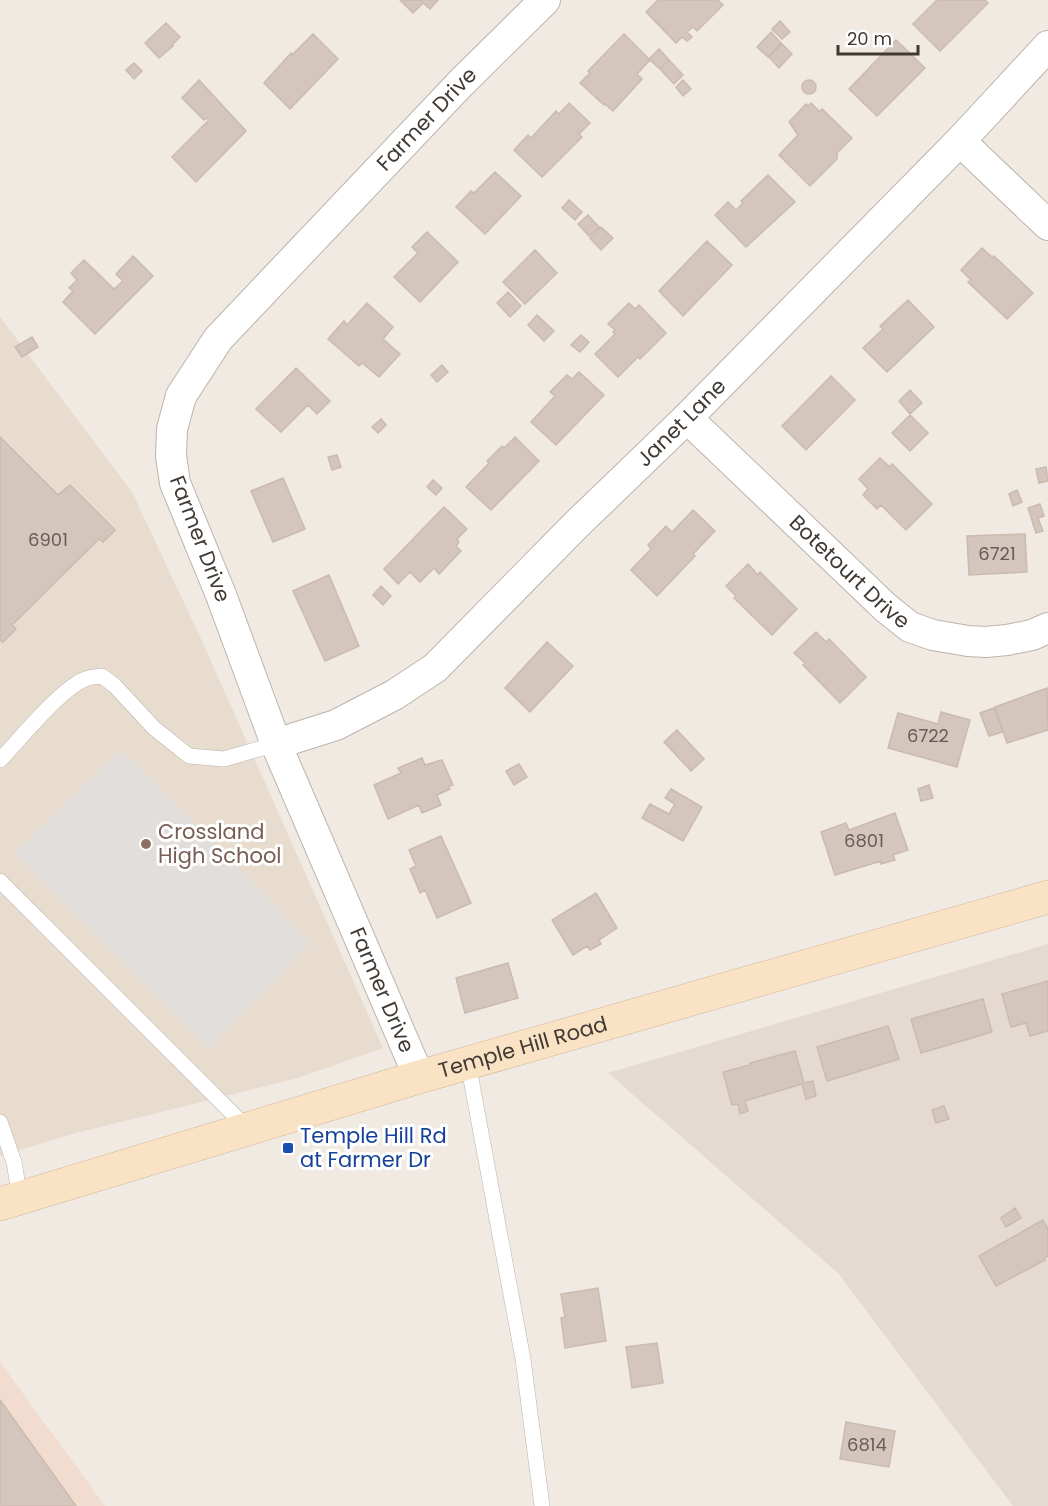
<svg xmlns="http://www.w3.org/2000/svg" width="1048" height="1506" viewBox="0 0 1048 1506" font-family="Poppins,sans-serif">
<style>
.residential{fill:#e4dad2}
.commercial{fill:#f1dccf}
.education{fill:#e8dcce}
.parking{fill:#e1dedc}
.building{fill:#d4c6bd;stroke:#cbbaae;stroke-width:1.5}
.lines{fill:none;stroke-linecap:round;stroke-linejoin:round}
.service-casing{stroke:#bdb3aa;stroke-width:16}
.minor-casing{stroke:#bdb3aa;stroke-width:32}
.secondary-casing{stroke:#d0b699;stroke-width:34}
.service{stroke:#fff;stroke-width:15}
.minor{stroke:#fff;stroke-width:30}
.secondary{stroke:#fae2c4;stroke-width:33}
.education-dot{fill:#8d6e63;stroke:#fff;stroke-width:2}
.transit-dot{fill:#1a4fb4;stroke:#fff;stroke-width:2}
.labels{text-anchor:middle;stroke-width:6;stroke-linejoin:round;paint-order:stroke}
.number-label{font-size:18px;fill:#665d56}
.street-label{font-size:21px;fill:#413a34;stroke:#fff}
.education-label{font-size:21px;fill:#785e54;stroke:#fff;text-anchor:start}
.transit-label{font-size:21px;fill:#164399;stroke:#fff;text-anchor:start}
</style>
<rect width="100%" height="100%" fill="#f0eae3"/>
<path class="residential" d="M1048,944V1506H1013L838,1273L608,1073Z"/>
<path class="commercial" d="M0,1362L105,1506H0Z"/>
<path class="education" d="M0,317L132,492L202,641L383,1048L298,1078L76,1133L0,1156Z"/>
<path class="parking" d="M121,749L311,942L209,1049L15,853Z"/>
<path class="building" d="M400,0H438L430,9L423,3L413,13Z
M658,0H718L723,5L697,31L693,27L687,32L692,37L687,41L682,37L676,43L646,12Z
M937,0H985L988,3L940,51L913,24Z
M780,21L790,32L782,39L772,29Z
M166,23L180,37L172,45L173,46L159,58L145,43Z
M771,32L781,43L768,57L757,47Z
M313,34L338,59L290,109L264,83L291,53L292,55Z
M624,34L650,60L637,74L642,79L613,111L605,104L604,105L580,83L590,73L588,71Z
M896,40L925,68L877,116L849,89Z
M782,44L792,54L779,68L769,57Z
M659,49L669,60L660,69L649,59Z
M669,60L683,75L674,84L660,69Z
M134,63L142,71L134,79L126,70Z
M802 87a7 7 0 1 1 14 0a7 7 0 1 1-14 0Z
M199,80L246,131L196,182L172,157L209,120L207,118L204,120L182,98Z
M683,80L691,89L683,96L676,87Z
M569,103L590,123L579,134L582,137L542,177L514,150L528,135L531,138L556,111L559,114Z
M811,103L820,112L822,109L852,138L837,153V159L810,186L779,155L798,135L789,122L806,104L808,106Z
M495,172L521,196L485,234L456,207L471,191L474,193Z
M768,175L795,202L746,247L715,215L728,202L736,210L743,203L741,201Z
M569,200L582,212L575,220L562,208Z
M588,215L599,227L589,236L578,224Z
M601,227L613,238L601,250L590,238Z
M427,232L458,262L420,302L394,277L418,253L412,247Z
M707,241L732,265L683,316L659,291Z
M982,248L993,258L994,256L1033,293L1007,319L968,282L971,280L961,270Z
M535,250L557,273L525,304L503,282Z
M133,256L153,276L95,334L63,302L73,291L69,288L77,280L71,273L84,260L114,289L123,281L116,274Z
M508,292L521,306L510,317L497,303Z
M908,300L934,327L887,372L863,348L883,329L880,326Z
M367,303L393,327L383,339L400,354L379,377L362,363L359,366L328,339L344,321L347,325Z
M629,303L635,309L639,305L666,333L640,359L638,357L618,377L595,354L615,334L613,332L615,330L608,324Z
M537,315L554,331L544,341L528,325Z
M581,335L589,342L580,352L571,345Z
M32,337L38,347L22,357L15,347Z
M442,365L448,372L437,382L431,375Z
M296,368L330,401L317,414L308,405L281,432L256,409Z
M579,372L604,395L556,445L531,422L555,396L550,392L567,375L572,379Z
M831,376L855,400L806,450L782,426Z
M910,390L922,403L910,414L899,401Z
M910,415L928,433L910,451L892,433Z
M381,419L386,425L378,433L372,427Z
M0,437L58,495L70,485L115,530L103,542L99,539L12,625L16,629L3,642L0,640Z
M0,437L58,495L70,485L115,530L103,542L99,539L12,625L16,629L3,642L0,640Z
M515,437L539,461L491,510L466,487L489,463L487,461L502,446L504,448Z
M337,455L341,467L332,470L328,457Z
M880,458L890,467L892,464L932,504L906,530L881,505L877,509L863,495L868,489L859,479Z
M1046,467L1048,481L1039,483L1036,469Z
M283,478L305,529L273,542L251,491Z
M433,480L442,488L436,495L427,487Z
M1017,490L1022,502L1013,506L1009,494Z
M1040,504L1044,516L1038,518L1043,531L1036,533L1028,508Z
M444,507L467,529L457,539L459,542L456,546L461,551L439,574L434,568L420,582L410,572L398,584L384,569Z
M693,510L715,531L693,554L695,556L657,596L631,570L651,549L648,545L666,526L672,532Z
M1025,534L1027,572L969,575L967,536Z
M748,564L758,575L760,572L797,609L772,635L734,598L736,596L726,586Z
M329,575L359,646L325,661L293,591Z
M381,586L391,596L383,605L373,595Z
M816,632L826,642L829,639L866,677L840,703L803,665L805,663L794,653Z
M547,642L573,666L530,712L505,688Z
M1047,688L1048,730L1007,743L995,707Z
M994,708L1003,732L989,736L980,713Z
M941,712L970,720L957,767L888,748L898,713L938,724Z
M677,730L704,759L691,771L664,742Z
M422,758L425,765L442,760L453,785L449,786L450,789L437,795L441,805L422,813L419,805L388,819L374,785L401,773L398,768Z
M519,764L527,777L514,785L506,771Z
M929,785L933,798L921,801L918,789Z
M671,789L702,807L683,841L642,818L650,804L669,814L675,804L665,798Z
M895,813L908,850L893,855L895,860L881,864V861L835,875L821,832L846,823L849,830Z
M441,836L471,903L437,918L425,890L420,893L410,869L416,866L409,850Z
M596,893L617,928L599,940L601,944L590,950L587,946L573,955L552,920Z
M508,963L518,998L465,1013L456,978Z
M1048,981V1031L1030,1036L1026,1023L1011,1027L1002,994Z
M983,999L992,1032L921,1053L911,1019Z
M888,1026L899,1059L827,1081L817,1047Z
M795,1051L804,1083L813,1081L816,1096L806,1099L802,1084L745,1101L748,1111L740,1114L738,1104L732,1105L723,1072L750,1065V1063Z
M944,1106L949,1119L936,1123L932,1110Z
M1015,1208L1021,1218L1006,1227L1001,1218Z
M1043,1220L1048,1229V1256L1044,1258L1045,1260L996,1286L979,1256Z
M598,1288L606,1341L565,1348L561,1318L565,1317L561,1294Z
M657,1343L663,1383L632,1388L626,1347Z
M0,1400L76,1506H0Z
M846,1422L895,1431L889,1467L840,1459Z"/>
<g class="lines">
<defs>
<path id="service" d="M0,760C21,738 58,692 83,680C88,677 96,677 102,676L115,686L154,728L189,756L224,759L276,744
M0,881L249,1130
M468,1063L523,1359L542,1506
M0,1122L14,1162L20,1198"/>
<g id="minor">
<path d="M960,141L1048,225"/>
<path id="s1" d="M687,418L886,608L910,627L933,635L968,641L986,642L1007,640L1032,635L1048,628"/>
<path id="s2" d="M276,744L336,725L394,695L435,668L577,524L687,418L960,141L1048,46"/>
<path id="s3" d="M419,1077L276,744L221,595L175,483L171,456L172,429L181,396L218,339L460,84L545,0"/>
</g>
<g id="secondary">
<path id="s4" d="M0,1204L419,1077L1048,897"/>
</g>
</defs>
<use href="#service" class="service-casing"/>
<use href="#minor" class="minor-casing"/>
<use href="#secondary" class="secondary-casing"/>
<use href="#service" class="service"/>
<use href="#minor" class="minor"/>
<use href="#secondary" class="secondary"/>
</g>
<circle class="education-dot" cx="146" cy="844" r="6"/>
<rect class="transit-dot" x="282" y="1142" width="12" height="12" rx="3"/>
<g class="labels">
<g class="number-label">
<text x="48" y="546">6901</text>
<text x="997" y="560">6721</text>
<text x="928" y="742">6722</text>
<text x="864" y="847">6801</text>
<text x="867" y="1451">6814</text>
</g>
<g class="street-label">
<text dy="7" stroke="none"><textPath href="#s3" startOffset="1102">Farmer Drive</textPath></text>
<text dy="7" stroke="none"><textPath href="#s2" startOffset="525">Janet Lane</textPath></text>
<text transform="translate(200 539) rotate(69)" y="7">Farmer Drive</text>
<text dy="7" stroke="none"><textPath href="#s1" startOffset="224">Botetourt Drive</textPath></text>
<text transform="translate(382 990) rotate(67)" y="7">Farmer Drive</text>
<text dy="7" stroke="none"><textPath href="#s4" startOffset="546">Temple Hill Road</textPath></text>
</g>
<g class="education-label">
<text x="158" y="839">Crossland<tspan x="158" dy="24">High School</tspan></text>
</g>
<g class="transit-label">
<text x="300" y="1143">Temple Hill Rd<tspan x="300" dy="24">at Farmer Dr</tspan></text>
</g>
</g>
<path d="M838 45v9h80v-9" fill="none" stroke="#413a34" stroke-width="3"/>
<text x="847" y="45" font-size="18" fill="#413a34" stroke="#ffffff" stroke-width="4.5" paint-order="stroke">20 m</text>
</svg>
